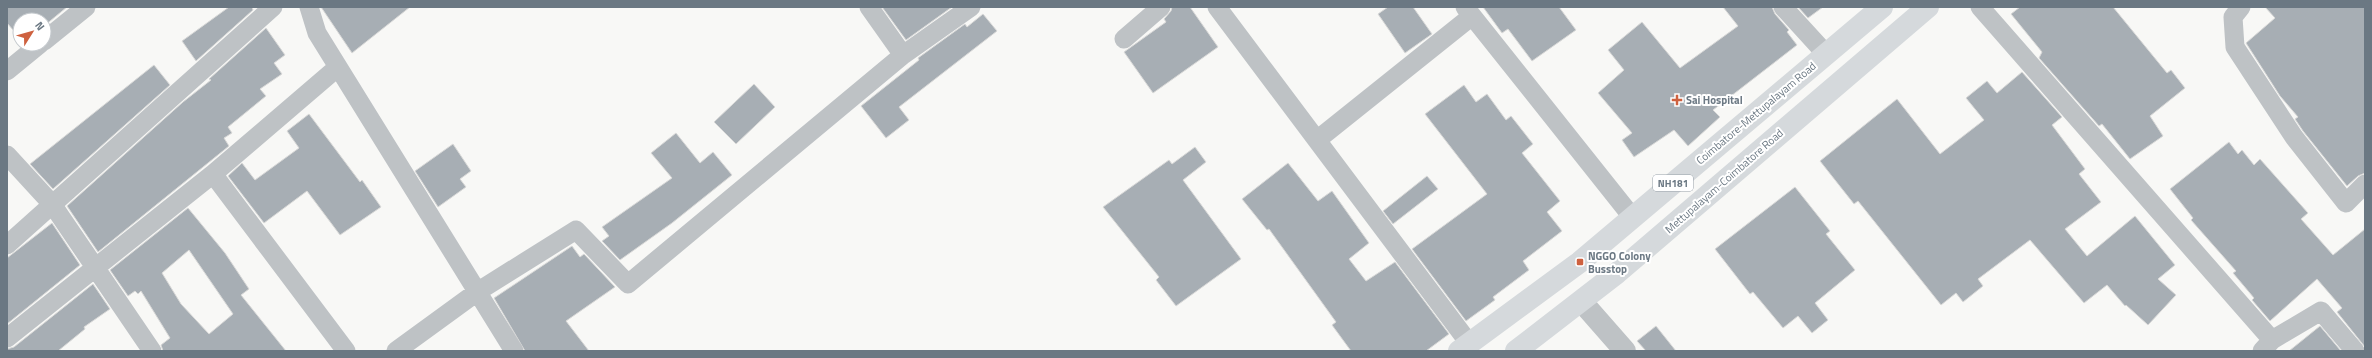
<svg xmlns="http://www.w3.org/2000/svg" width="2372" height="358" viewBox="0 0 2372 358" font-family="'Titillium Web',sans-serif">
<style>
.building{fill:#a7aeb4;stroke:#d9d9d8;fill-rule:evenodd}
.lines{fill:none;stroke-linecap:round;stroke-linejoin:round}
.minor{stroke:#bec2c5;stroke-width:19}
.tertiary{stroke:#bec2c5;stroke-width:22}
.trunk{stroke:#d5d9dc;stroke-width:22}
.poi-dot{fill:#ce613f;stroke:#fff;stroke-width:1.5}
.labels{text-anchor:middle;stroke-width:4;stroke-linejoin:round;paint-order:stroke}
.shield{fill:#fff;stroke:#97a0a8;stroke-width:1}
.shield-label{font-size:10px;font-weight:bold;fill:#6b7883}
.poi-label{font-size:11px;font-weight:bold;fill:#6b7883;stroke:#fff;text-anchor:start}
.street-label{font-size:11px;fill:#6b7883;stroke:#fff}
</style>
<rect width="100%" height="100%" fill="#f8f8f6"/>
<path class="building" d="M7,7H67L44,26V20H20V38L7,23Z
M229,7H252L253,10L196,61L182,41Z
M321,7H410L352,53Z
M882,7H952L906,40Z
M1172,7H1190L1218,47L1153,93L1124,52L1166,22L1164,19L1171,11Z
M1388,7H1413L1432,34L1405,53L1378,14Z
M1483,7H1559L1576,30L1532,61L1508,29L1502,33Z
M1723,7H1772L1775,14L1789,30L1787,32L1797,45L1713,110L1720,117L1688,146L1674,130L1634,157L1622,140L1632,133L1598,93L1624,70L1608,50L1642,22L1680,68L1738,26Z
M1798,7H1823L1808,18Z
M2020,7H2113L2167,73L2171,70L2185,88L2150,116L2163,136L2130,159L2102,124L2099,126L2039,58L2042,52L2011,14Z
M2265,7H2365V173L2358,176L2347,186L2303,131L2295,119L2298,117L2280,96L2246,43L2275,18Z
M983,14L997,31L899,107L909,120L886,138L861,106L919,60L918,58L965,24L967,27Z
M266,28L285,55L274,63L282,74L260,89L266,96L228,127L232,133L224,138L229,146L98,252L67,206L183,102L211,80L209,79Z
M154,65L170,85L53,189L30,164Z
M2022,72L2062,117L2052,125L2085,169L2079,174L2101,202L2065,229L2087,256L2135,216L2175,265L2158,279L2176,295L2148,325L2126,305L2125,306L2107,285L2084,303L2030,240L1978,279L1983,286L1963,302L1956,293L1941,305L1858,201L1854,204L1820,161L1897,99L1940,154L1984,120L1966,98L1987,81L1997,93Z
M754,84L775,107L736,144L714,122Z
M1464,85L1476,102L1487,94L1506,120L1511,116L1533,144L1522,153L1560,201L1547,212L1562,231L1523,261L1529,270L1493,297L1495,300L1466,321L1412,249L1487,194L1425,114Z
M309,114L360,182L362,180L381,207L340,235L307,191L264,223L228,176L242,163L255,180L299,148L287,131Z
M676,133L700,163L713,152L732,175L672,223L620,260L602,241L609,236L602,227L672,178L651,153Z
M2229,142L2238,154L2242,150L2254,165L2260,159L2308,213L2301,219L2333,255L2365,229V347L2337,312L2342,308L2317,279L2270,321L2252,300L2254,298L2233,273L2236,271L2191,220L2193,218L2170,189Z
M453,144L471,171L460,179L466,187L438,207L415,171Z
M1195,147L1206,162L1183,180L1241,259L1176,306L1156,280L1159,277L1103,207L1169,160L1172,164Z
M1288,163L1318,201L1332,191L1369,243L1349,259L1366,281L1395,262L1449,334L1426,351H1351L1332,325L1336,322L1269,229L1267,230L1242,199Z
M1427,176L1438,189L1393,224L1383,211Z
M1795,187L1830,231L1826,234L1855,270L1815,303L1828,320L1812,333L1798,316L1783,328L1753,292L1750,294L1715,249Z
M188,208L225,253L249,289L241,295L286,351H163L161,345L170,338L141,291L138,294L135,291L128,296L110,270ZM189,250L233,314L209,334L181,304L162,273Z
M52,223L80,265L7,324V258Z
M572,246L580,257L584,254L615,287L566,321L589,351H525L494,298Z
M93,284L110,309L84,327L85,329L58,351H7V349L14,347Z
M1656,326L1676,351H1646L1637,341Z
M2320,326L2341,351H2289Z"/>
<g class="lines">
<path class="minor" d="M309,7L317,33L514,351
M869,7L903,55
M1217,7L1469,343
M1465,7L1633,218
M1783,7L1826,54
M1980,7L2272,340
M2241,7L2233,17L2235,47L2294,137L2346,203L2365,184
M1124,39L1161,7
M44,41L86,7
M7,71L40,44
M1317,140L1472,16
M7,155L52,204L152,351
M213,174L338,67
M7,245L273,7
M7,338L213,174L346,351
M396,351L477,292L576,230L628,284L903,55L971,7
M2262,351L2272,340L2321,311L2355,351"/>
<path class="tertiary" d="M1582,302L1625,351"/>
<path class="trunk" d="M1459,351L1580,262L1882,7
M1516,351L1617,273L1928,7"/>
</g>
<g class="poi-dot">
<path d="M1675 94h4v4h4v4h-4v4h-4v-4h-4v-4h4z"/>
<rect x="1576" y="258" width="8" height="8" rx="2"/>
</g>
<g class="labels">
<rect class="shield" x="1653" y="175" width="40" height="16" rx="3"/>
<g class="shield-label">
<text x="1673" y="187">NH181</text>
</g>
<g class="poi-label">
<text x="1686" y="104">Sai Hospital</text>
<text x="1588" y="260">NGGO Colony<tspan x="1588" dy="13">Busstop</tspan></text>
</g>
<g class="street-label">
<text transform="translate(1756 113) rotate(-40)" y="4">Coimbatore-Mettupalayam Road</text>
<text transform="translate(1724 181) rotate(-41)" y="4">Mettupalayam-Coimbatore Road</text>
</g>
</g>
<rect width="2372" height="358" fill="none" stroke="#6b7883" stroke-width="16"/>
<g transform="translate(32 32) rotate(53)"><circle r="19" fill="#ffffff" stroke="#c4c9cd"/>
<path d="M0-3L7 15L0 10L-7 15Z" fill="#ce613f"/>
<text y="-6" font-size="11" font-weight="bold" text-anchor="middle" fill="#6b7883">N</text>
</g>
</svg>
